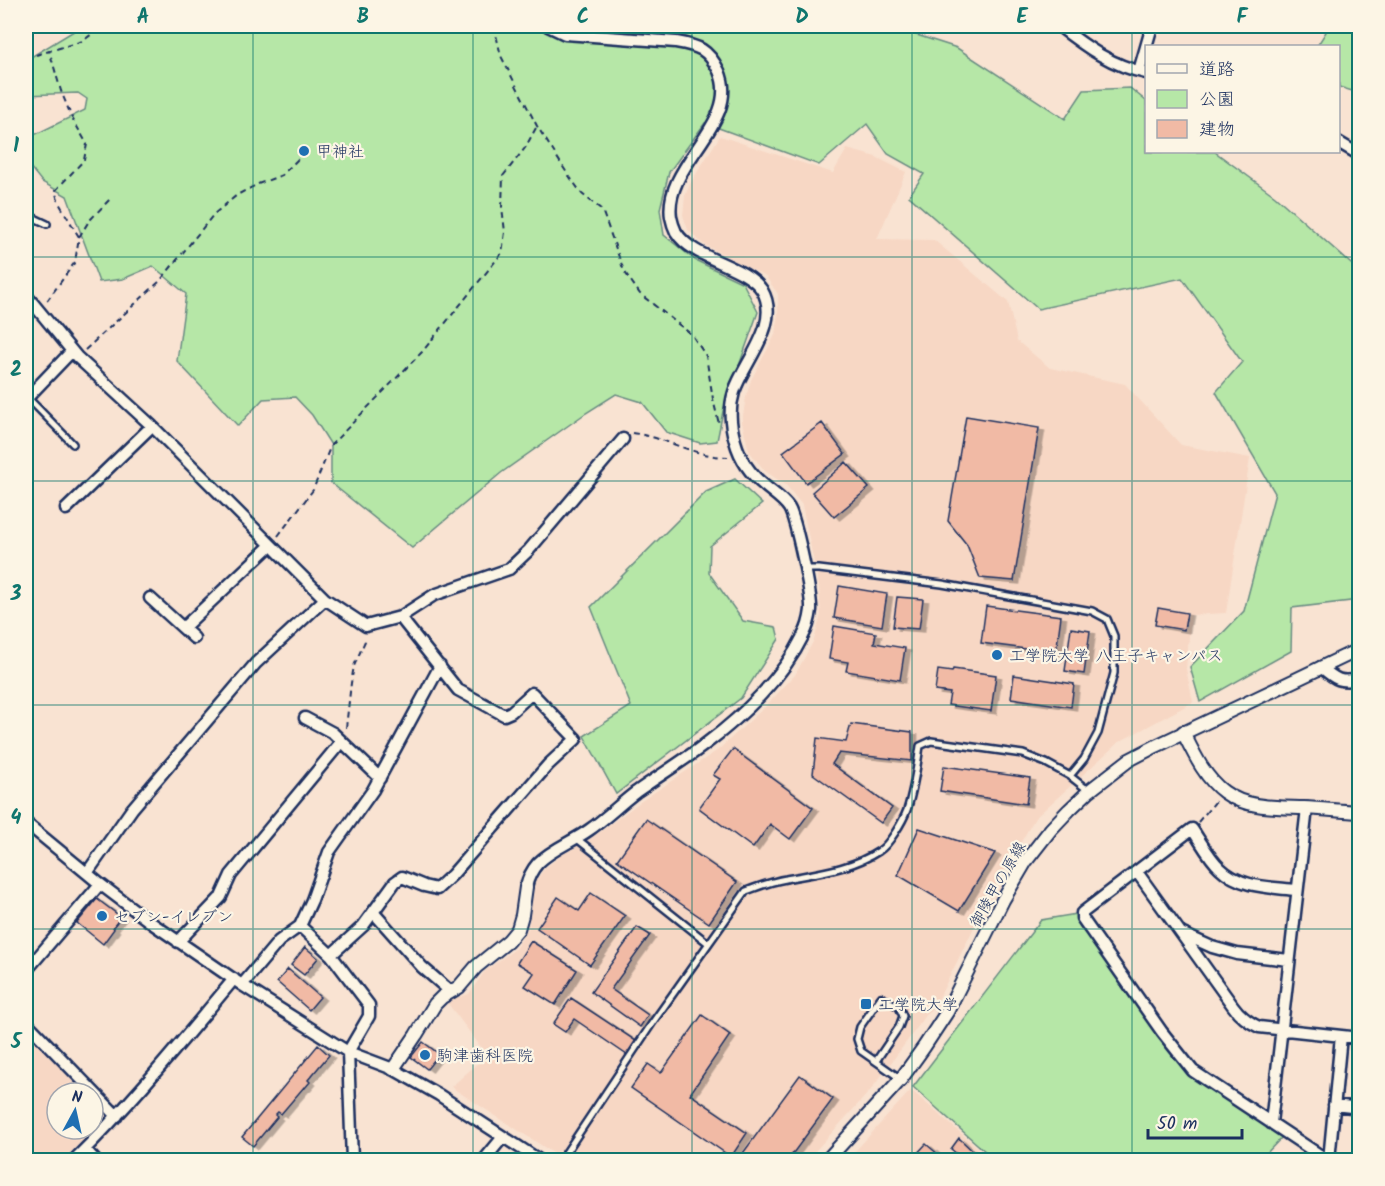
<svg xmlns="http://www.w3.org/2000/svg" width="1385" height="1186" viewBox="0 0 1385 1186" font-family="Kalam,'Klee One',sans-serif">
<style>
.built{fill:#f7d7c4}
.green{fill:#b6e7a7;stroke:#688b82;stroke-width:1.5}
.building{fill:#f1baa5;stroke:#1b2f5e;stroke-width:1.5;filter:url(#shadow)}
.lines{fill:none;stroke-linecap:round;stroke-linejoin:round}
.service-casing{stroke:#1b2f5e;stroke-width:10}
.minor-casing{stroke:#1b2f5e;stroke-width:15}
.tertiary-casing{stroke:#1b2f5e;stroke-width:16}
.path{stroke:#1b2f5e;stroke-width:2;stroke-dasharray:6 4.5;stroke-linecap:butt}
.service{stroke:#fcf5e5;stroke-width:5}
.minor{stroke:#fcf5e5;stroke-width:10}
.tertiary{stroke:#fcf5e5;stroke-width:12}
.grid{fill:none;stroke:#0f766e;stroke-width:1.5;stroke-opacity:0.55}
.poi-dot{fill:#1f6fb2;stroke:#fcf5e5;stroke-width:2}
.labels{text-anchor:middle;stroke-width:4.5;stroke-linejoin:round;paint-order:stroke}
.poi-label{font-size:16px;fill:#1b2f5e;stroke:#fcf5e5;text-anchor:start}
.street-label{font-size:16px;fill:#1b2f5e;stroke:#fcf5e5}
.neatline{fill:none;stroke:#0f766e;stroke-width:2}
.grid-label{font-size:20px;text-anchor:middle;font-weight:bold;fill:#0f766e}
</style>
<defs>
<filter id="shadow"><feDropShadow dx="5.5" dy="3" stdDeviation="0" flood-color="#0004"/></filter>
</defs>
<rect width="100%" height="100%" fill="#f9e3d2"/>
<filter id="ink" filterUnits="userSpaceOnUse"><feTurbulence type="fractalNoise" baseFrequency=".0167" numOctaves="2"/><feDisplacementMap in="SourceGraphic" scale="12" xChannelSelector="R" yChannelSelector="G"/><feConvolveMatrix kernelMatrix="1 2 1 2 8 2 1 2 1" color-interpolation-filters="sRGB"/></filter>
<g filter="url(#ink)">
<path class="built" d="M720,136L833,173L847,149L876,157L906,172L877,239L934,240L1008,302L1017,341L1050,368L1125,384L1181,445L1250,458L1226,613L1191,615L1186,669L1193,702L1119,742L1035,818L990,895L939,998L870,1091L807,1160H564L451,1087L487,1055L446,1001L469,994L485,971L515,949L528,929L535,882L544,869L560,856L592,838L640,802L718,750L765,707L795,675L814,640L821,615L819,586L802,505L786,485L765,471L749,451L742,422L746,397L751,380L775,335L778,313V294L766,277L703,244L688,230L683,215L685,196L691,182Z
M26,1033L84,1093H57V1129H93V1102L107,1116L63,1160H26Z
M911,1090L992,1160H847Z"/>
<path class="green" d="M82,26H894L898,29L957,48L1065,119L1084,90L1130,88L1146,101V152H1215L1275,196L1359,271V600L1292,608L1291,651L1200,702L1190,667L1244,611L1275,493L1216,392L1242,362L1182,278L1038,309L909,196L924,174L888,154L867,124L819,165L705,123L669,172L660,209L664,235L695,260L743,283L758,312L723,411L717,441L700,443L666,432L642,402L616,394L586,413L501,473L412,548L331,483V445L312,415L295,397L263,399L238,426L177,361L186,294L153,266L123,279L99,282L67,196L42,182L26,162V139L85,110L87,99L78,93L26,95V60Z
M1318,26H1359V93L1339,87L1338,46H1317L1326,32Z
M735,479L762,504L710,546L709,573L743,621L776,627L779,639L741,698L616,794L584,736L631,706L591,607L706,492Z
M1082,913L1193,1071L1286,1133L1260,1160H995L913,1087L1041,920Z"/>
<path class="building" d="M966,416L1039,428L1014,581L980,578L967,545L948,521Z
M822,423L845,454L806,483L783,452Z
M846,462L869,488L834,517L812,492Z
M839,586L887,594L882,626L834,618Z
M897,597L923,599L919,629L893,627Z
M986,606L1061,616L1056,653L981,643Z
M1158,608L1187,613L1184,630L1155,625Z
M834,626L876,633L874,643L905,648L900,680L846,671L848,662L829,659Z
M1071,628L1090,631L1084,674L1065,671Z
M953,669L996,675L991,711L948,705L950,693L935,691L938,670L952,672Z
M1014,675L1074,684L1071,707L1011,698Z
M851,724L912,732V761L839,753L832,764L892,808L881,823L813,774L817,738L846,742Z
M733,749L813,808L790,839L770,824L753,848L699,808L720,779L713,775Z
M944,766L1030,778L1026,804L940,791Z
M646,819L737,882L709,923L617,860Z
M919,828L995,853L959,911L898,875Z
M591,893L625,916L590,965L537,928L558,897L579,911Z
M97,899L121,917L113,927L114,929L103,944L77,923Z
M637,927L650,935L611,989L648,1015L640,1027L591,992Z
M531,941L577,970L555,1005L525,986L534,973L517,963Z
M305,947L318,958L304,975L291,965Z
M288,969L320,997L309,1010L277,982Z
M571,998L636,1041L627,1055L574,1019L565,1032L553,1024Z
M702,1015L730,1035L690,1094L747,1133L731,1157L631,1088L648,1064L661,1073Z
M423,1042L439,1054L427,1069L411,1057Z
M318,1045L329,1055L308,1080L310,1082L305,1088L304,1087L281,1114L278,1112L275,1115L277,1117L253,1146L242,1137Z
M800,1075L833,1099L788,1160H738Z
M959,1138L982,1160H964L951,1149Z
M926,1144L939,1155L935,1160H911Z"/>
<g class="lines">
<defs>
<path id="service" d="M26,214L47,224
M27,397L73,444
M806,569H819L942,584L1092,611L1107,619L1114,636V673L1098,733L1084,759L1070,776
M576,838L708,943
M876,1061L899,1027L903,1016L899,1007L881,997L860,1027L857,1039L861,1051L901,1079
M561,1160L653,1022L746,891C760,886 772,881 786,879C817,873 852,869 879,851C889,845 903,821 907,810C914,789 917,767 920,746L931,741L1023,754L1046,763L1070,776L1089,791"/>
<path id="minor" d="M1059,26C1086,47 1112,66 1146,73
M1139,71L1152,26
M1338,142L1360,155
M26,295L77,357L152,426L325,599L366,626L400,617L458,690L504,715L511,712L532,693L576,739L548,765L452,875L437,889L424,886L402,877L395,882L363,926L331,955
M26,399L71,352
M66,509L152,426
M150,598L194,638
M400,617L434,595L509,569L529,550L623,439
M183,628L271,545
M1321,667C1336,680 1340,683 1360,679
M305,718L333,733L380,778
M26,823L100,884L153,924L242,985L348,1052L393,1069L439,1095L539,1160
M1137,872L1233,1006C1240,1016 1248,1022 1259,1027L1360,1038
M87,873L132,809L256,663L325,599
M526,887C528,878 531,871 538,863C552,849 572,842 589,830C605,819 620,804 636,792C660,775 685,760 708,742C744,715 783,677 803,636C807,629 810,618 811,610C812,596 796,520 789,508C783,499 773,493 765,486C750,474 740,459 735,441C730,425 729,408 734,392C744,361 782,324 762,290C746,265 693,260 676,232C674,228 672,222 671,217C663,164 742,123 719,71C708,49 699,46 676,42L565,34L548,26
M1296,890C1270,887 1240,888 1220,868C1209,858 1201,842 1192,829L1082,913V918L1162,1032L1193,1071L1327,1160
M373,912L422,967L451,992
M300,926L312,900L329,852L373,790L440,666
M1181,933L1212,947L1237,954L1289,960
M178,942L221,897L231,875L341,742
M26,971L100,884
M242,985L279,941L300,926L331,955L369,1005V1016L348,1052L352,1160
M26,1022L117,1116
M1334,1105L1360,1108
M1271,1123L1307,808
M85,1149L95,1160
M74,1160C131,1104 182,1041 234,979
M484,1160L503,1137
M1329,1160L1341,1036"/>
<path id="tertiary" d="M1183,732C1194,754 1205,778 1224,792C1247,809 1278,807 1304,808C1323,809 1341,811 1360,812
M393,1069L416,1035L435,1004L442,997L459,987L476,967L508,941L518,929L522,915L526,887
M827,1160L901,1079L924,1047L947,1012L1003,900L1026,861L1051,829L1069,810L1089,791L1129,760L1156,746L1251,701L1360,649"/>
</defs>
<use href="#service" class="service-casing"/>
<use href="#minor" class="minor-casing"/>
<use href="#tertiary" class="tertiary-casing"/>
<path class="path" d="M494,26L501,56L537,126L567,173L582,194L602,210L624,271L640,294L692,335L706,356L713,399L719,424
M26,58L83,41L102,26
M79,237L89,221L111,198
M47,301L75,262L79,237L59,203L55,191L84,160L87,144L72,118L61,91L49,50
M85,350L160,281L214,214L237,195L258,184L282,175L299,158
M632,433C665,437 695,457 728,457
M278,536L313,490L331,445L422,352L502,253L505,232L502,207L503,176L525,148L537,126
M346,728L351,683L354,666L365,641V638
M1198,822L1216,801"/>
<use href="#service" class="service"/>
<use href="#minor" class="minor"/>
<use href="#tertiary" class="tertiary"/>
</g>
</g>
<path class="grid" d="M253,26V1160M473,26V1160M692,26V1160M912,26V1160M1132,26V1160M26,257H1360M26,481H1360M26,705H1360M26,929H1360"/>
<g class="poi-dot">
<circle cx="304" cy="151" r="6"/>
<circle cx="997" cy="655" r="6"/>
<circle cx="102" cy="916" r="6"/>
<rect x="860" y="998" width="12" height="12" rx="3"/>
<circle cx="425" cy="1055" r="6"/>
</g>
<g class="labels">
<g class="poi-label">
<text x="316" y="157">甲神社</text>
<text x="1009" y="661">工学院大学 八王子キャンパス</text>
<text x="114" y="922">セブン-イレブン</text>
<text x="878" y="1010">工学院大学</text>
<text x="437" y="1061">駒津歯科医院</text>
</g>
<g class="street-label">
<text transform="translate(997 884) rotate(-60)" y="6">御陵甲の原線</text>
</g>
</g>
<rect width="1385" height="1186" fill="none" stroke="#fcf5e5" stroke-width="66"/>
<rect x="1145" y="45" width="195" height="108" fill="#fcf5e5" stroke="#a2a6af" stroke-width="1.5"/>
<rect x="1157" y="64" width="30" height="9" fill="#fcf5e5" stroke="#a2a6af" stroke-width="1.5"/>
<text x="1199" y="75" font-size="18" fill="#1b2f5e">道路</text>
<rect x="1157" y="90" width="30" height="18" fill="#b6e7a7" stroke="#a2a6af" stroke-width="1.5"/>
<text x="1199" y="105" font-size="18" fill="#1b2f5e">公園</text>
<rect x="1157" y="120" width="30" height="18" fill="#f1baa5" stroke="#a2a6af" stroke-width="1.5"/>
<text x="1199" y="135" font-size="18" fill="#1b2f5e">建物</text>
<g transform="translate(75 1111) rotate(8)"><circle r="28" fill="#fcf5e5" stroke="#a2a6af" stroke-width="1.5"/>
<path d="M0-4.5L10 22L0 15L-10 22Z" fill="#1f6fb2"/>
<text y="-9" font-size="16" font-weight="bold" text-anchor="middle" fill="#1b2f5e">N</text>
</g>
<path d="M1148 1129v9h94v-9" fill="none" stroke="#1b2f5e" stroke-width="3"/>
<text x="1157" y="1129" font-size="18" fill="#1b2f5e" stroke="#fcf5e5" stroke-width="4.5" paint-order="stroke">50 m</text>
<rect x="33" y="33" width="1319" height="1120" class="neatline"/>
<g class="grid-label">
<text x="143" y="23">A</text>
<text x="363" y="23">B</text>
<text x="583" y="23">C</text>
<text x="802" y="23">D</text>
<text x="1022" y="23">E</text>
<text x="1242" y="23">F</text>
<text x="16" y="152">1</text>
<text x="16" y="376">2</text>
<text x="16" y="600">3</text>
<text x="16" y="824">4</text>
<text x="16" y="1048">5</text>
</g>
</svg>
